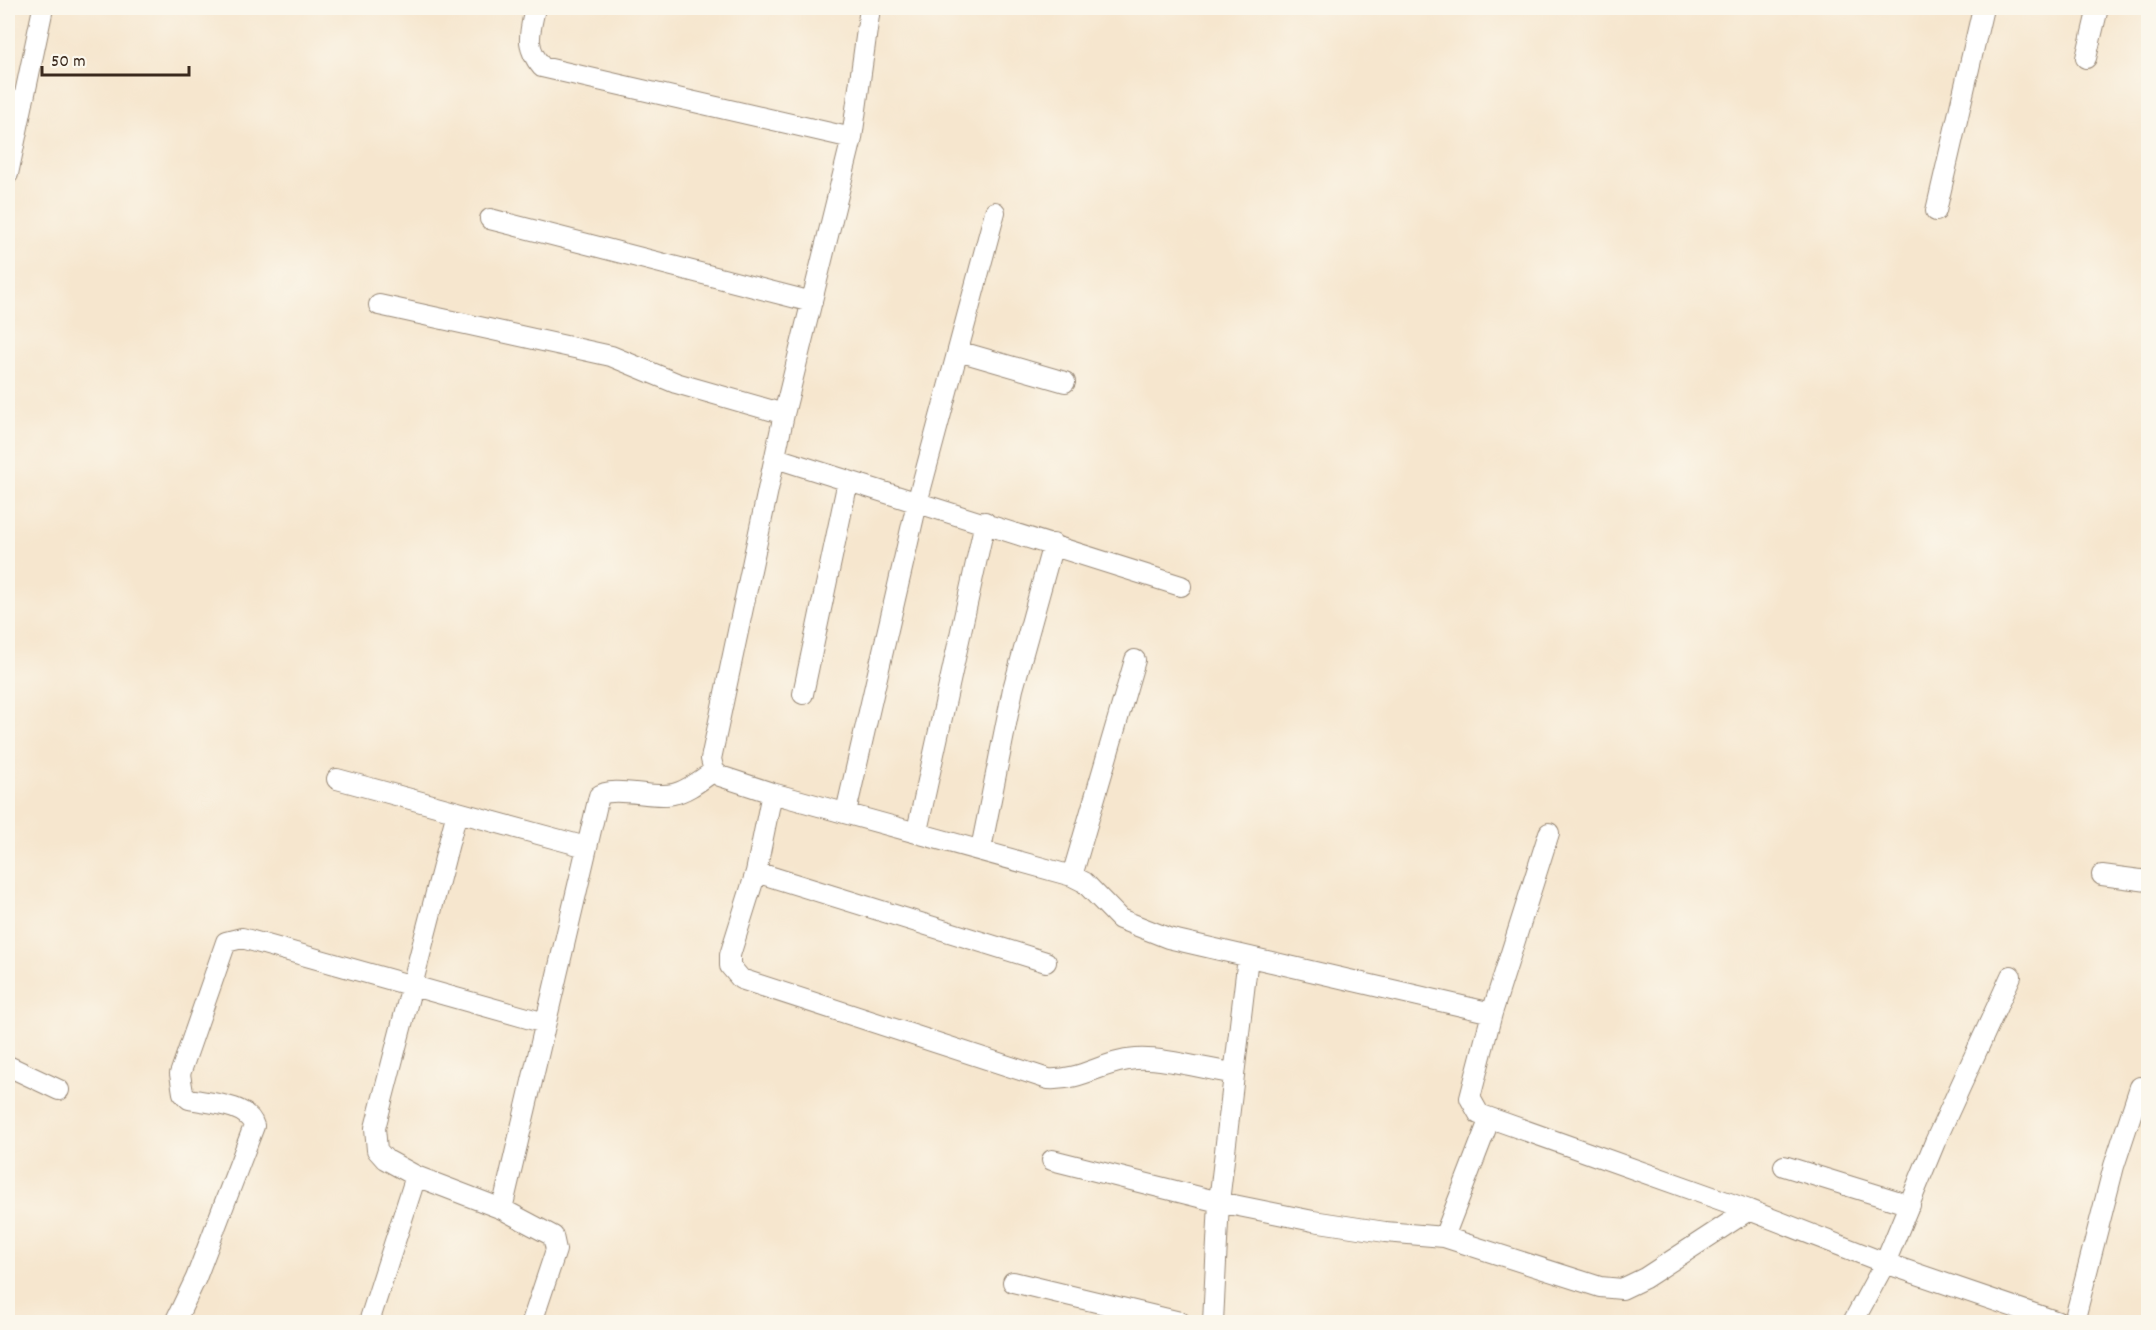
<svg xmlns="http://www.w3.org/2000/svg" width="2156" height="1330" viewBox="0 0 2156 1330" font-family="Dekko,sans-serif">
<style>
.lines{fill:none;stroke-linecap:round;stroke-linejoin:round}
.minor-casing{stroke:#988876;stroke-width:22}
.minor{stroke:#fff;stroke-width:20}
</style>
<rect width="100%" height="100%" fill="#fbf7ec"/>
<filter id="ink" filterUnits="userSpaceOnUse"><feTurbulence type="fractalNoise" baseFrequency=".0167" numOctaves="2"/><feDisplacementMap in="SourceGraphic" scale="12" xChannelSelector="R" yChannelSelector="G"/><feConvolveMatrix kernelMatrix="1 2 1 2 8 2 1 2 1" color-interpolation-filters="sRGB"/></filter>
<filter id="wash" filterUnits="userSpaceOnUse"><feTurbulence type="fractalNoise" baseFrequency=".008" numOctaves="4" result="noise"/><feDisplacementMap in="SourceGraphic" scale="24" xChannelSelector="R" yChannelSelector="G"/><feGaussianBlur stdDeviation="1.35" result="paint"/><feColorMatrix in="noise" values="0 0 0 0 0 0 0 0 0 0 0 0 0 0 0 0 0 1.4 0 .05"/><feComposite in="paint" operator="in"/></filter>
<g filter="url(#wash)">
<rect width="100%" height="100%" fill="#f6e6ce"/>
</g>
<g filter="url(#ink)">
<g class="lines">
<defs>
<path id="minor" d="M535,8C530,33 524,46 542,67L852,138
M870,8L852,138L784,414L711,759L714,771L720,776L772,793L1072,876L1084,882L1120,919L1168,938L1492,1013L1470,1098L1479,1114L1749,1210L1885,1263L2058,1322
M2086,58L2098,8
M8,174L43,8
M1936,211L1983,8
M490,219L812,302
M379,305L611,356L676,383L784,414
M958,351L1065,382
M776,458L1181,586
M803,694L848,481
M337,779L586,847
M772,793L756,872L730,955V966L741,979L1048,1079C1082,1081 1103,1061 1136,1059C1162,1057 1205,1069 1232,1073
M457,812L375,1128L377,1150L385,1159L416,1176L502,1209L553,1236L556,1250L532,1322
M846,812L917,503L995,212
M917,831L985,522
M981,849L1013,689L1053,544
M756,872L1046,962
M2102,875L2148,881
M1072,876L1135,660
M1492,1013L1549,833
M8,1066L59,1090
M1052,1160L1219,1202L1313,1221L1385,1232L1444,1237L1600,1287L1622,1289L1645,1278L1749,1210
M1784,1166L1910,1205
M502,1209L599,796C612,785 654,799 673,794C688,791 702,779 714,771
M1444,1237L1490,1118
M1013,1282L1180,1322
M175,1322L196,1278L254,1126C248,1104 209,1103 189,1099L183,1093L180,1074L226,942L242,938L545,1023
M369,1322L416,1176
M1213,1322L1219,1202L1248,957
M1853,1322L1885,1263L1935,1142L2011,976
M2074,1322L2114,1166L2140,1087"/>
</defs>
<use href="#minor" class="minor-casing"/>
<use href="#minor" class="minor"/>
</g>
</g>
<rect width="2156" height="1330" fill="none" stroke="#fbf7ec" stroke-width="30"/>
<path d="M42 66v9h147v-9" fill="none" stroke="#3b2a1e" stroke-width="3"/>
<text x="51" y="66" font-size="18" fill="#3b2a1e" stroke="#fbf7ec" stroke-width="4.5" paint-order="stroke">50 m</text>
</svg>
